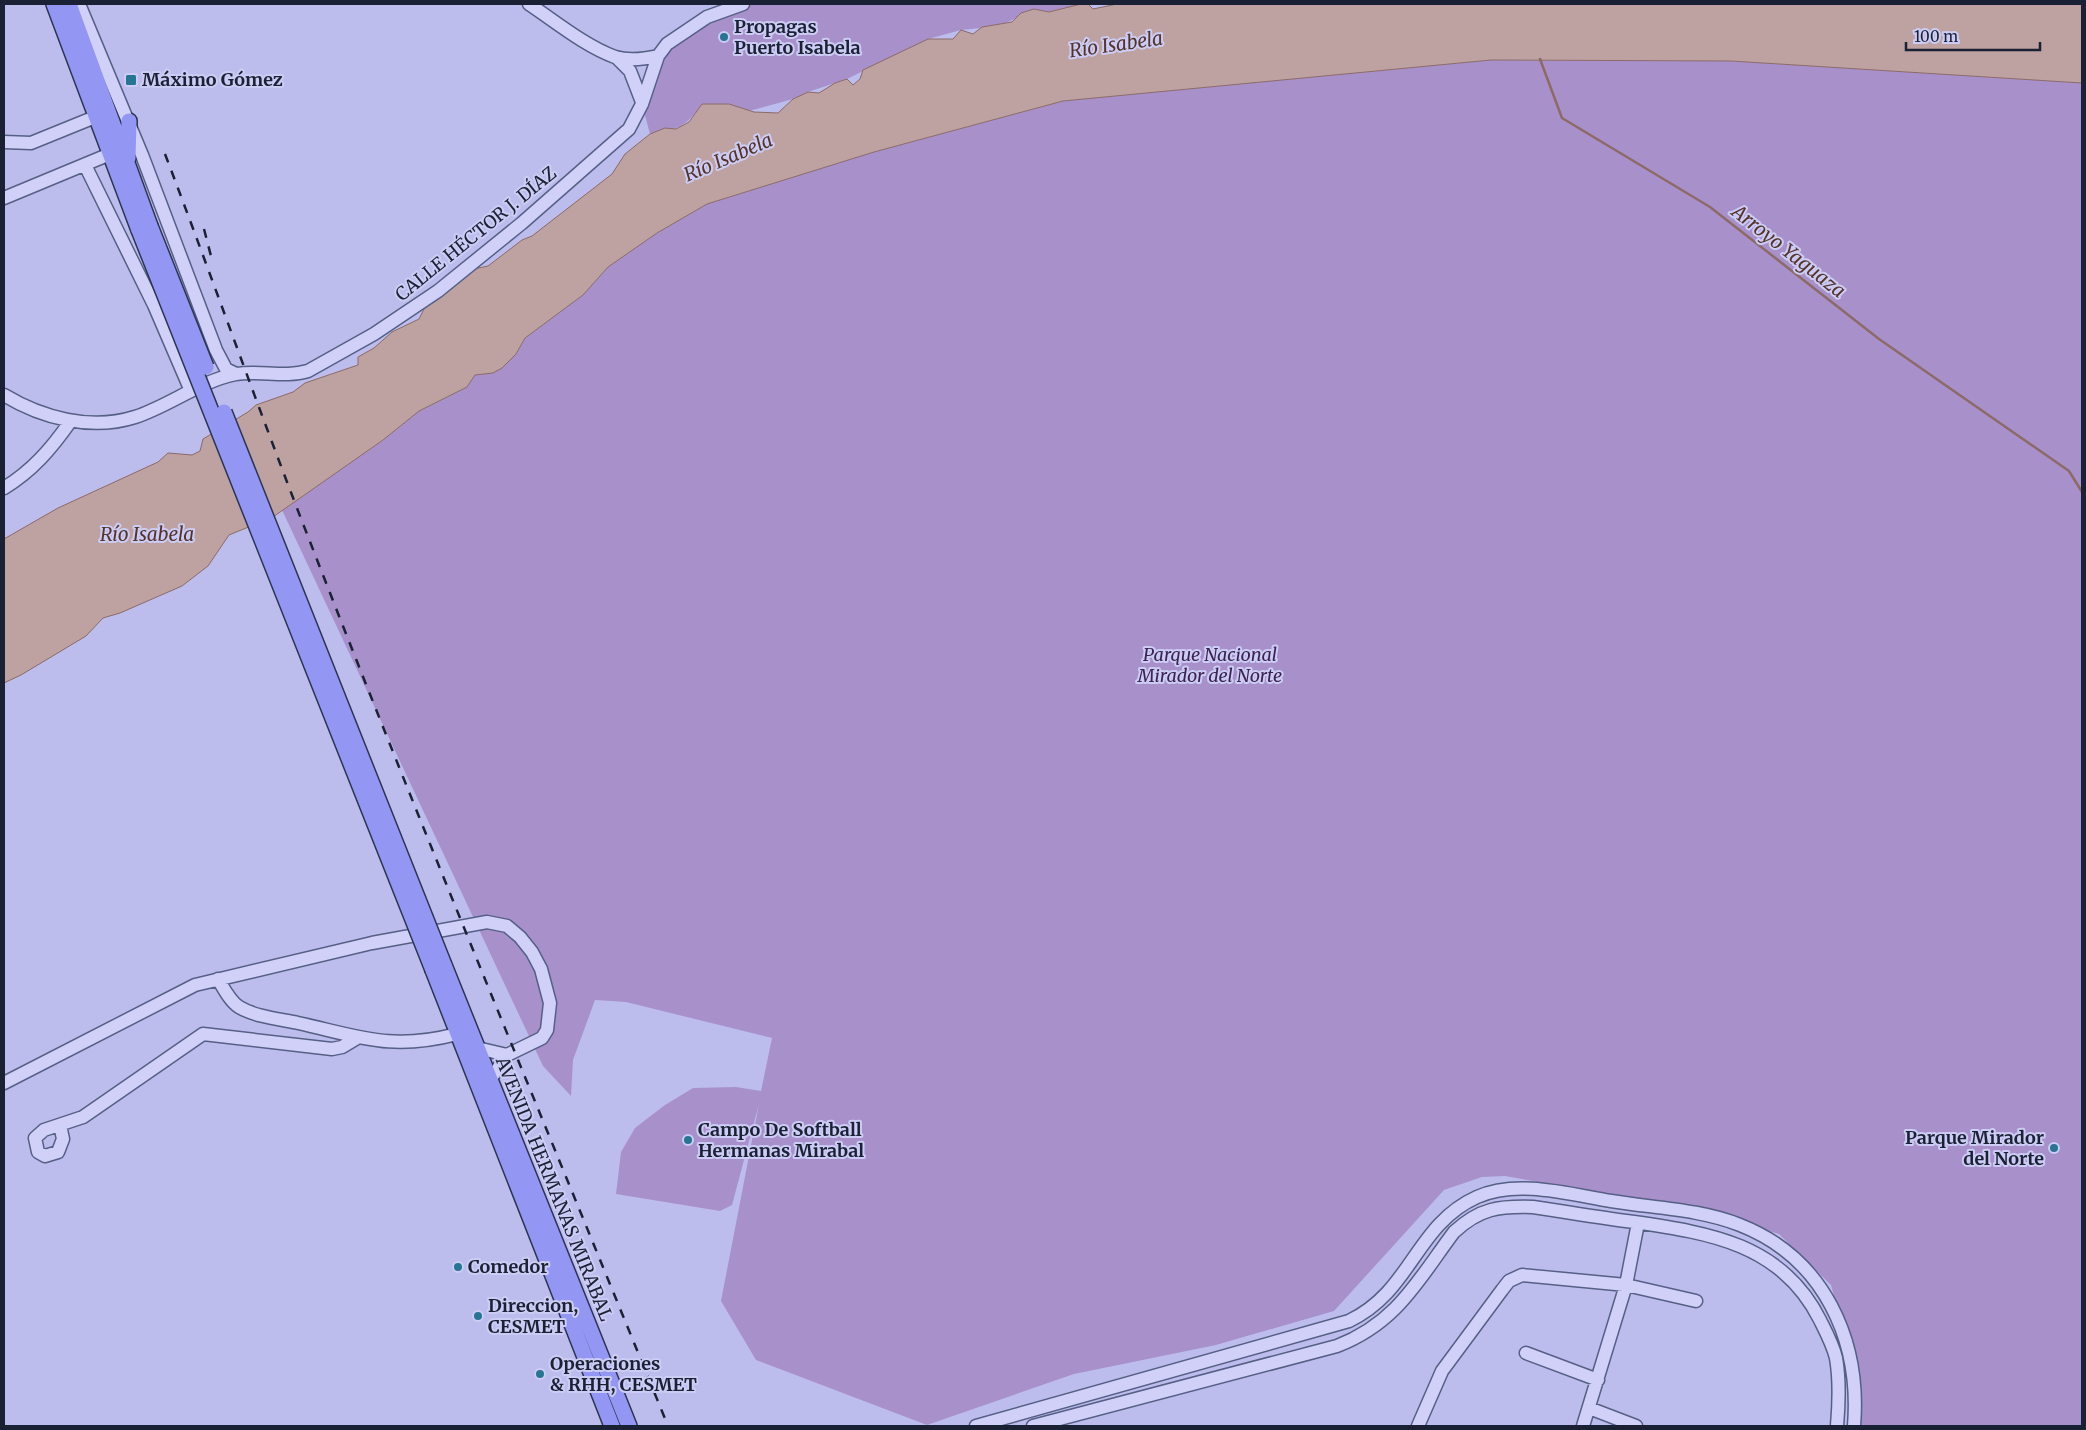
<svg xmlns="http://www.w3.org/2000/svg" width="2086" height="1430" viewBox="0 0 2086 1430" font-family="Merriweather,serif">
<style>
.green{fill:#a891cb}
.water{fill:#bea1a1;stroke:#8c6a68}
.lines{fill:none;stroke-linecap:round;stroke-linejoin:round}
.stream{stroke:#8c6a68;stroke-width:2.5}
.minor-casing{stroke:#565f85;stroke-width:15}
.major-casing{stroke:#2b3552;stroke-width:18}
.minor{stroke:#d0d0f8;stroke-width:12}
.major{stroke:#9396f2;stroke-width:15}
.rail{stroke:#1b2134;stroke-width:2.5;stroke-dasharray:9 9;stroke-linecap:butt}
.major-bridge-casing{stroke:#2b3552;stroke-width:18;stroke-linecap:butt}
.major-bridge{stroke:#9396f2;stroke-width:15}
.poi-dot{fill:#277593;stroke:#ccccf5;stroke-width:2}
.labels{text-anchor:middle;stroke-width:4;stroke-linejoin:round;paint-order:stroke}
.poi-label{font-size:18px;font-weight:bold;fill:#1b2134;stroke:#ccccf5;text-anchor:start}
.street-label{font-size:18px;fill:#1b2134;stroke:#ccccf5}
.park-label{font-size:18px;font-style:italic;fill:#3b2250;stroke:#ccccf5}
.water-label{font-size:19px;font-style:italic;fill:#54332a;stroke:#ccccf5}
</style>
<rect width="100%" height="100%" fill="#bdbded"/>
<path class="green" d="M743,4H1080L1049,12L1034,9L1000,26L961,30L928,39L847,79L808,92L793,99L749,111L729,104H702C685,128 678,129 650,134L642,104L658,56L707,17Z
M1491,60L1731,61L2082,83V1426H1856L1855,1370L1831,1285L1779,1234L1701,1211L1505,1176L1482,1177L1444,1190L1334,1311L1216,1345L1074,1374L927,1425L756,1360L721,1301L759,1104L732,1205L720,1211L616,1194L621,1152L635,1128L665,1105L693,1088L736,1087L761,1091L772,1038L626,1002L595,1000L573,1060L571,1096L543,1066L282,510L383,440L419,411L468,385L475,375L516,354L525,338L583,295L608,267L657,233L707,204L874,152L1063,101Z"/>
<path class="water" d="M1081,4H1088L1093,9L1117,4H2082V83L1731,61L1491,60L1063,101L874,152L707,204L657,233L608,267L583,295L525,338L516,354L502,368L493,373L475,375L467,387L419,411L383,440L273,517L229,535L208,566L182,586L120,613L103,618L86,636L21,675L4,683V539L58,508L158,462L168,453L192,455L200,451L203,439L248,412L256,405L293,392L305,383L358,365V357L374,348L392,332L419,319L429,299L469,270L488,266L522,240L532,236L612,174L625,154L650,134L665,128L676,129L689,122L702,104H729L754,112L778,113L793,99L808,92L819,93L835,83L847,79L853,85L860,79L863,70L928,39H953L961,30L973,34L982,27L1012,22L1021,13L1034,9L1049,12Z"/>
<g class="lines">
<path class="stream" d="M1540,59L1562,118L1710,207L1879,339L2069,471L2082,492"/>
<defs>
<path id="minor" d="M79,4L142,155L216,350L226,369L236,374
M529,4C556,22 585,46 615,57C629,61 645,59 658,56
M616,57L630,71L642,102
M4,142L31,143L95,117
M85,165L154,305L191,391
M4,198L110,154
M4,395C42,418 91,431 135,417C169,406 200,381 236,374C260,370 285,378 308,371L374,334L438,291L522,223L629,129L642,104L658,56L667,44L707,17L743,4
M4,488C32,471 51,449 70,422
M218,979C224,989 230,1001 239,1007C256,1017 279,1019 298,1023C361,1037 391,1051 457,1034
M477,1048L507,1055
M4,1083L195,985L372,943L487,922L507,926L520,937L532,952L541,969L550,1003L547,1030L542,1038L507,1055L490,1080
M60,1125L63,1139L58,1152L45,1156L38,1152L35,1138L44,1130L83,1117L203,1034L332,1049L342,1047L357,1038
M1526,1353L1598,1380
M1589,1408L1636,1426
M976,1426L1349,1321C1412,1291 1415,1225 1477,1197C1517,1179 1569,1194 1611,1201C1653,1208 1700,1209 1740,1225C1824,1258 1861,1340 1854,1426
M1033,1426L1337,1346C1397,1323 1418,1280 1454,1232C1480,1208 1499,1206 1533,1207C1567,1212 1601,1218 1634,1222C1710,1233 1782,1244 1820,1320C1826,1332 1833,1345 1836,1358C1840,1381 1839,1403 1837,1426
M1418,1426L1442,1371L1502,1290L1509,1281L1522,1275L1626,1285L1696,1301
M1583,1426L1626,1285L1638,1223"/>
<path id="major" d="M54,4L139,230
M69,4L150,226
M128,158L129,121
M444,965L629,1426
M433,970L612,1426"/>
</defs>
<use href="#minor" class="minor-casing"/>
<use href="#major" class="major-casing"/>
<use href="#minor" class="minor"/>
<use href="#major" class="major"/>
<path class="rail" d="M165,154C213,280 258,408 307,534C423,833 547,1129 668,1426
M204,229L212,260"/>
<defs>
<path id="major-bridge" d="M150,226L206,367
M139,230L433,970
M224,412L444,965"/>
</defs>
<use href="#major-bridge" class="major-bridge-casing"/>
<use href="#major-bridge" class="major-bridge"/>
</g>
<g class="poi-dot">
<circle cx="724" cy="37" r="5"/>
<rect x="125" y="74" width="12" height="12" rx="2.5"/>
<circle cx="688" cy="1140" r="5"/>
<circle cx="2054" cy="1148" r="5"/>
<circle cx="458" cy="1267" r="5"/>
<circle cx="478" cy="1316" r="5"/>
<circle cx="540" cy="1374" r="5"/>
</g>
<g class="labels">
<g class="poi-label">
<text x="734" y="33">Propagas<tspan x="734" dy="21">Puerto Isabela</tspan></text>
<text x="142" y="86">Máximo Gómez</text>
<text x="698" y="1136">Campo De Softball<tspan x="698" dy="21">Hermanas Mirabal</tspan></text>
<text x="2044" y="1144" text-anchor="end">Parque Mirador<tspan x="2044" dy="21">del Norte</tspan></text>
<text x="468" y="1273">Comedor</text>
<text x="488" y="1312">Direccion,<tspan x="488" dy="21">CESMET</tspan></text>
<text x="550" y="1370">Operaciones<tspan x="550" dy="21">&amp; RHH, CESMET</tspan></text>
</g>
<g class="street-label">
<text transform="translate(476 234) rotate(-39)" y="6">CALLE HÉCTOR J. DÍAZ</text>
<text transform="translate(554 1189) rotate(68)" y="6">AVENIDA HERMANAS MIRABAL</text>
</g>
<g class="park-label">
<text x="1210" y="661">Parque Nacional<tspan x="1210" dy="21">Mirador del Norte</tspan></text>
</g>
<g class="water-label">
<text transform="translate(1116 44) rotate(-8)" y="7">Río Isabela</text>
<text transform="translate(728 157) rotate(-23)" y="7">Río Isabela</text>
<text transform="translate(1789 251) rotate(38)" y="7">Arroyo Yaguaza</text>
<text x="147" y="541">Río Isabela</text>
</g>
</g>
<rect width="2086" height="1430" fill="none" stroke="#1b2134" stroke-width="10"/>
<path d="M1906 42v8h134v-8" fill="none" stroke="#1b2134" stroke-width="2.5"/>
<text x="1914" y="42" font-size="15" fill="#1b2134" stroke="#ccccf5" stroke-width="4" paint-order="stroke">100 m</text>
</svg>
